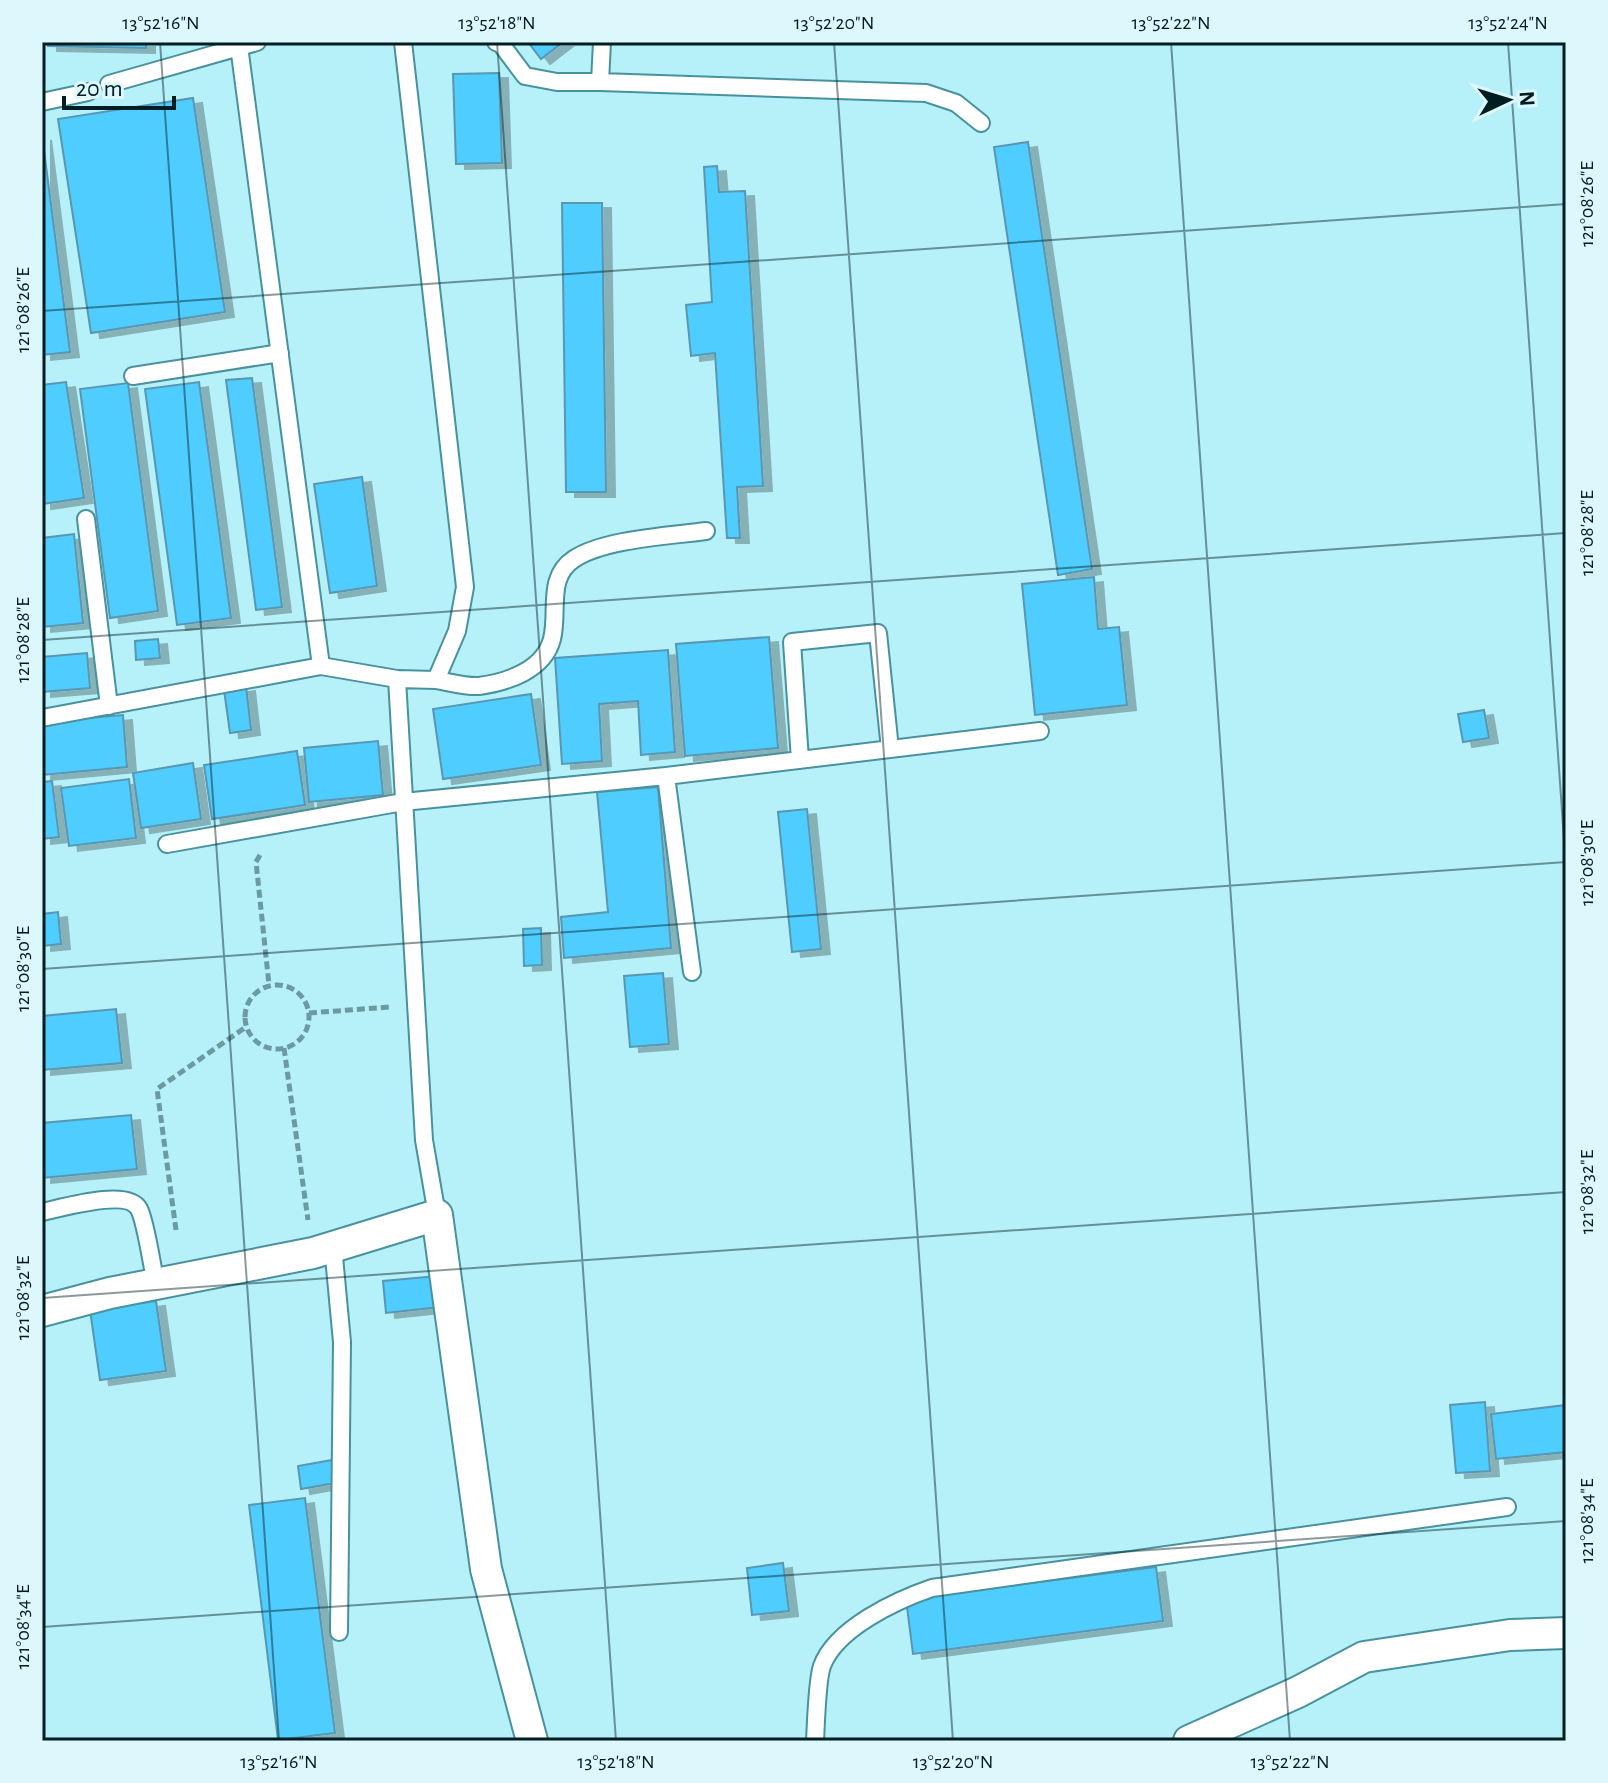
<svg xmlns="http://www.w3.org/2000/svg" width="1608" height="1783" viewBox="0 0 1608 1783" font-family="'Alegreya Sans',sans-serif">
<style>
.building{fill:#4fcdff;stroke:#5997b2;stroke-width:2;filter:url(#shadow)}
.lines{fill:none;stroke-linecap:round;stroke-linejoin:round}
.service-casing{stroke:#48929d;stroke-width:20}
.minor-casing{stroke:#48929d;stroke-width:34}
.path{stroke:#6b9aa1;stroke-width:5;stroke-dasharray:8 4;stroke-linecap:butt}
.service{stroke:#fff;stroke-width:16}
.minor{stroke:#fff;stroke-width:30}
.ticks{fill:none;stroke:#001d22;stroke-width:2;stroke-opacity:0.45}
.neatline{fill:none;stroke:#001d22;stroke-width:3}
.ticks-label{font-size:20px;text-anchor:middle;fill:#001d22}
</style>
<defs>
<filter id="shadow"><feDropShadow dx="9" dy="5" stdDeviation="0" flood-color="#0004"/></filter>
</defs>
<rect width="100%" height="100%" fill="#b6f1fa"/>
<path class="building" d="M48,42H146V48L48,46Z
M528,42H563L541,59Z
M499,73L502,163L456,164L453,74Z
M193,98L225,312L91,333L58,119Z
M42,135L70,352L42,355Z
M1028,142L1092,569L1058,575L994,147Z
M717,166L719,192L745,191L763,486L737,487L740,538H727L715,353L691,356L686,305L712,302L704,167Z
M562,203H602L606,492H566Z
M252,378L282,607L256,610L226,380Z
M66,382L84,498L42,504V385Z
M199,382L231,618L177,625L145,389Z
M128,383L158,611L110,618L80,389Z
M362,477L377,586L330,593L314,484Z
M74,534L83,623L42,627V538Z
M1094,577L1098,629L1119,627L1127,705L1035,715L1022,584Z
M769,637L778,748L685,756L676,644Z
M158,639L160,658L136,660L135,641Z
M668,650L675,752L641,755L638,701L599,704L602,761L562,764L555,658Z
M87,653L90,688L42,692V657Z
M246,686L251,730L230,733L224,690Z
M531,694L541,765L443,779L433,709Z
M1484,710L1489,738L1463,742L1458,714Z
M123,715L127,767L42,775V722Z
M378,741L383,795L309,802L304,748Z
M297,751L305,805L212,819L204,765Z
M193,763L201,819L141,828L133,773Z
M129,779L136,838L69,846L61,788Z
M52,781L59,837L42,839V782Z
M658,787L671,948L564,958L561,917L608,912L597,792Z
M807,809L821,949L792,952L778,812Z
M58,912L61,944L42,946V914Z
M541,928L542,965L524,966L523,929Z
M663,973L669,1044L630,1047L624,976Z
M116,1009L122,1063L42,1070V1016Z
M131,1115L137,1169L42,1178V1123Z
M437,1276L440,1307L386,1313L383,1281Z
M156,1301L166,1371L100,1380L90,1310Z
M1485,1402L1490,1471L1456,1473L1450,1405Z
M1566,1405V1452L1496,1459L1491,1414Z
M332,1460L335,1483L301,1489L298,1466Z
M305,1498L335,1733L278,1740L249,1505Z
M783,1563L789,1611L752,1615L747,1568Z
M1156,1567L1163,1621L913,1654L906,1599Z"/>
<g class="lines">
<defs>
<path id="service" d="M403,42L465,587L457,631L436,680L397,679L424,1140L437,1215
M496,42L501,44L525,76L557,82H600L602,42
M239,46L321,666
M600,82L926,93L956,103L981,123
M109,84L257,42
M42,102L88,92
M133,376L280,353
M86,519L109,706
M436,680C449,682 466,687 479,686C508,682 544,670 552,639C559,612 546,577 574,559C604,539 670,536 706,531
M42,718L321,666L397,679
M800,760L792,642L878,633L890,749
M666,776L692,972
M167,844L403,802L666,776L1040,731
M42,1212C62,1208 128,1188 139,1209C146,1222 152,1267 156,1284
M333,1246L342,1342L339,1632
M815,1741C816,1724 817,1680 822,1666C836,1628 897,1600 932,1588L1507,1507"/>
<path id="minor" d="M42,1311L110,1293L313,1253L437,1215L486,1569L532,1741
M1189,1741L1298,1692L1364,1657L1510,1635L1566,1633"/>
</defs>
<use href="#service" class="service-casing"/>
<use href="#minor" class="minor-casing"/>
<path class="path" d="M260,855L256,862L269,985
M245 1017a32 32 0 1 1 64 0a32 32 0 1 1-64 0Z
M309,1013L390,1007
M284,1048L308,1220
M176,1230L157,1089L246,1027"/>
<use href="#service" class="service"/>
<use href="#minor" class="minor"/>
</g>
<path class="ticks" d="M160,42L279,1741M497,42L616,1741M834,42L953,1741M1171,42L1290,1741M1508,42L1566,868M42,311L1566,204M42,640L1566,533M42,969L1566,862M42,1298L1566,1192M42,1627L1566,1521"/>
<rect width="1608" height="1783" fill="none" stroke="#dcf8fd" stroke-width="88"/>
<g transform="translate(1508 100) rotate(86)" stroke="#dcf8fd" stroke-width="6" paint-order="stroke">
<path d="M0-6L14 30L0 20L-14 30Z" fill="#001d22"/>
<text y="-12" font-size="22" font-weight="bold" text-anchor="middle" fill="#001d22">N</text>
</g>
<path d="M64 96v12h110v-12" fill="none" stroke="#001d22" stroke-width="4"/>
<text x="76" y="96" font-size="24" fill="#001d22" stroke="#dcf8fd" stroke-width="6" paint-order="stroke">20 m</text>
<rect x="44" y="44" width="1520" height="1695" class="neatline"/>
<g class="ticks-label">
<text x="161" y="29">13°52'16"N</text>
<text x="497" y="29">13°52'18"N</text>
<text x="834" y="29">13°52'20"N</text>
<text x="1171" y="29">13°52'22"N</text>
<text x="1508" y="29">13°52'24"N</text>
<text transform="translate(1586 204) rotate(-90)" y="7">121°08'26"E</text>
<text transform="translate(22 310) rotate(-90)" y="7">121°08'26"E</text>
<text transform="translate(1586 533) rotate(-90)" y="7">121°08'28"E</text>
<text transform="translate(22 640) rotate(-90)" y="7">121°08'28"E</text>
<text transform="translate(1586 863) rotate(-90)" y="7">121°08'30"E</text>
<text transform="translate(22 969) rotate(-90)" y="7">121°08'30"E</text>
<text transform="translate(1586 1192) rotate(-90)" y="7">121°08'32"E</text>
<text transform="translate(22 1298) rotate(-90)" y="7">121°08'32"E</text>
<text transform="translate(1586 1521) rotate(-90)" y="7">121°08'34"E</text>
<text transform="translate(22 1627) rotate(-90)" y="7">121°08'34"E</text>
<text x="279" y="1768">13°52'16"N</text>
<text x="616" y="1768">13°52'18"N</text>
<text x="953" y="1768">13°52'20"N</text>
<text x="1290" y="1768">13°52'22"N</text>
</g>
</svg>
